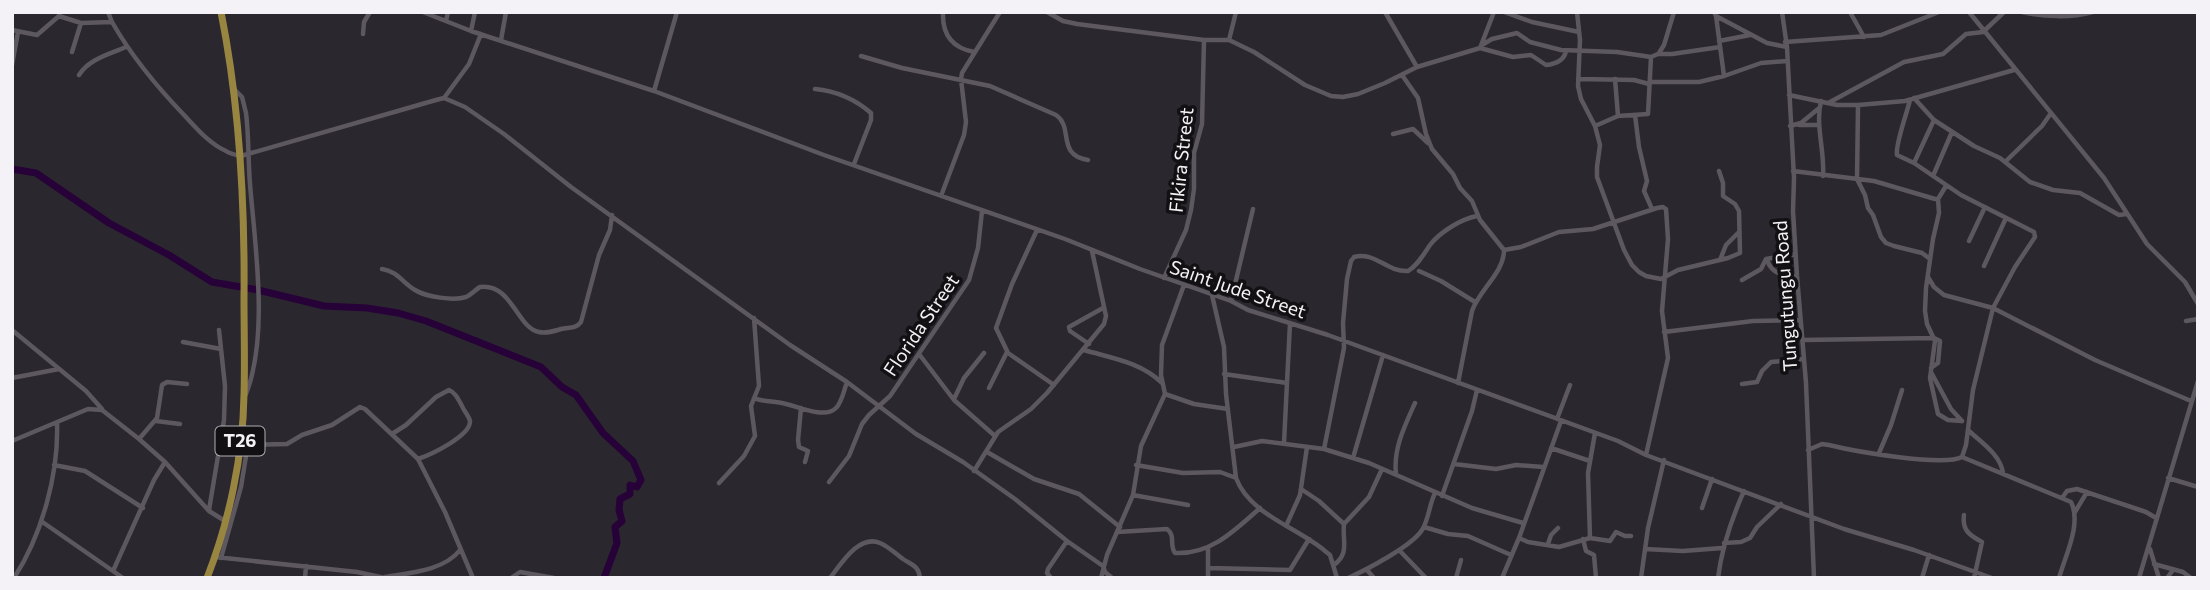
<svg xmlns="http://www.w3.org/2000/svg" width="2210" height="590" viewBox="0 0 2210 590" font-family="Commissioner,sans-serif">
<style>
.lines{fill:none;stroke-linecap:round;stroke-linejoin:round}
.river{stroke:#270239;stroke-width:7}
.minor{stroke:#5d5860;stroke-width:4.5}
.trunk{stroke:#988640;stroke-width:7}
.labels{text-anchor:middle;stroke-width:7;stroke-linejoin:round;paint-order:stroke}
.shield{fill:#121013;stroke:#b0aeb2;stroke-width:2}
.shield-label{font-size:18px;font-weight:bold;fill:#f4f2f6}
.street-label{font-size:19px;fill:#f4f2f6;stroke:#121013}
</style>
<rect width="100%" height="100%" fill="#2b272e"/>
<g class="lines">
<path class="river" d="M12,169L36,173L109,223L169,255L212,282L258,290L324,306L367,308L398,313L426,321L541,367L562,387L576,395L603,433L633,461L641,480L637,487L630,485V494L620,499L619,510L622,521L615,527L617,543L604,578"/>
<path class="minor" d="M108,12L112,22
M423,12L471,31L654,91L824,155L1065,239L1140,269L1231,301L1248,310L1328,335L1618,441L1646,455L1844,529L1914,550L1992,578
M943,12C942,34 952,48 974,52
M1047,12L1063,21L1077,24L1204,40H1229L1254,52L1305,85L1331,96L1343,97L1358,94L1385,83L1417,67L1480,48L1494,12
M1385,12L1417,67
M1504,12L1532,22L1579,32
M1577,12L1580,40L1578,86L1581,99L1595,126
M1714,12L1716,16L1767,43L1787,47
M1782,12L1787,47L1794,178L1793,211L1797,276L1806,383L1814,578
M1850,12L1864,37
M1969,12L2104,178L2147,244L2185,282L2198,304
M2022,12C2044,17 2071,18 2093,12
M59,16L81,23L112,22C132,57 157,87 185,116C197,129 210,144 226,151C230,154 236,155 241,156L436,100L444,98L465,107L504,134L571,187L790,345L847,382L916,434L963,462L1015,499L1067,541L1103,566L1105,572L1112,578
M1716,16L1724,76
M446,21L448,12
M12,30L37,35L59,16L60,12
M471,31L475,12
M363,34L364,22L370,12
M501,40L506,12
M1229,40L1236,12
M1719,41L1750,35
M1785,42L1881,35L1939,12
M1482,45L1492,39L1517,33L1530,42L1561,50L1617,52L1651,57L1648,114L1618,116L1595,126L1600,145L1597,167V177L1624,250L1632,265L1639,272L1646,276L1661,279L1678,270L1728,258L1740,253L1739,211L1735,204L1723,196V183L1719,171
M1480,48L1513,57L1531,55L1546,65C1556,64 1564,61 1566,51
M72,52L81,23
M1659,53L1664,45L1674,12
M861,56L902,68L990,86L1056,115C1074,127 1056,155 1088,160
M1651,57L1658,54H1672L1720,47
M12,65L18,32
M79,75C89,59 110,54 126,47
M1402,75L1418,98L1426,134L1432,149L1453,174L1460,188L1472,201L1480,220L1504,250C1504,273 1479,290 1472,311L1458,383
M1578,79L1634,80L1649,84
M1615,79L1618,116
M1651,82H1699L1724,76L1761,63L1787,61
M234,89L242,97L246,113C249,137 248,160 250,184C255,246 269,335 246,394
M815,89C836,91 856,100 871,113V120L854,164
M654,91L677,12
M1789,95L1837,105H1858L1905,101L2014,70
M444,98L469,64L481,34
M1914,98L1934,120L1974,146L2000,158L2030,182L2053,190L2080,193L2119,215L2127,214
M1821,101C1815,126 1825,151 1823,176
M1830,102L1904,62L1943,54L1966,34L1983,32L2004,12
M1858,105L1857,179L1865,195L1868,208L1873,215L1881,237L1886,243L1894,246L1922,253L1930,259
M1635,115L1639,147L1647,181L1644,191L1652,209
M1799,125H1819
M1790,126L1801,123L1818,109
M1393,134L1413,129L1428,143
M2005,162L2042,126L2051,113
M1914,163L1934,120
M1793,171L1874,181L1935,199H1938L1946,186
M1933,176L1952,132
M941,196L964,135L966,122L961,79L962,73L1000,12
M1938,199L1939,213L1933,239L1926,288L1925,311L1927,324L1935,341L1930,378L1938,414L1948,420L1962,421
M1037,230L1012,284L996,328L1008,353L1054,385
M1969,241L1985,207
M1504,250L1521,247L1559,232L1593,229L1657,208L1663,207L1666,209L1668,239L1662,311L1668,358L1646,455
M1720,260L1726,245L1738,233
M1767,260C1772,274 1783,276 1797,276
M1984,266L2006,218
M382,269C397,271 403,283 415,290C426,297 454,301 466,297C471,295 475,290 480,287C512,283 517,328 539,332C547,334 554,331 561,329C569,327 576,329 581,322L599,255L610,230L612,215
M1419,271L1441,281L1475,302
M1928,277L1934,287L1944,295L1993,308L2095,360L2191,401
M1164,278L1186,230L1191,210L1194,189V153L1202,124L1204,40
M1742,280L1761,269L1766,259L1795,254
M1212,295L1224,347L1226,394L1236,478C1250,515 1297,527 1325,551L1330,555L1337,578
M1231,301L1253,209
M2186,321L2198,319
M12,330L86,391L102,409
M1664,332L1753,321L1800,320
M1803,340L1934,338L1940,341L1938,363L1931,368
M183,342L221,349
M1089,344L1070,331L1069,327L1103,308
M1084,350C1111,358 1141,362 1162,383
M919,354L954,400L995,436
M1931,372L1951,409L1962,421
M1224,374L1287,383
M12,378L59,369
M1742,384L1757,382L1762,371L1771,362L1804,359
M989,388L1007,352
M1165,394L1194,404L1228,409
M754,398C763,402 772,401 782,403C795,405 824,420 836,408C842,402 844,390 847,382
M954,399L964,378L984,353
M801,408L798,440L799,447L808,451L805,462
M1557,419L1570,385
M156,421L180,424
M1969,431C1981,442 2002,456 2003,474
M392,434L406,425L436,397L449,390C456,393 458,399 462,406C464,411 469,416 470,421C471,436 430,455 418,459
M139,439L157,418L162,385L167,382L187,384
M12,441L88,409L102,410L139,439L165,462L209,511L225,521
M1284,443L1290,323
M240,445L287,444L302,435L332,425L360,407L365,409L418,459L445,512L473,578
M1234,447L1262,441L1324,449L1369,463L1472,508L1523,523
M1551,448L1590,461
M1324,449L1344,348L1343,323L1347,279L1351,261L1354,257C1375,251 1386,272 1408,271C1418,265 1423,255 1430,245C1440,232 1461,219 1477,216
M1808,450L1822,444L1829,445C1853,451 1943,467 1962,457L1966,445L1973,390L1993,308L2015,267L2035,237L2034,232L1961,195L1914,163L1897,155C1895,145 1907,113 1910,100
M987,452L1034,479L1079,494L1120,527
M1879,453L1891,425L1902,390
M1962,457L2071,502C2082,524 2065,556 2059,578
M1353,458L1383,355
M1454,464L1496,469L1516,465L1543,467
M54,465L85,471L143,508
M1136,465L1183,473L1220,472L1236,478
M974,471L998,432L1031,409L1047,393L1104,324L1106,316L1092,251
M1396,474C1393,449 1405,425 1415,403
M2168,478L2198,487
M829,482L849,456L862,424L869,415L890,396L969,280L978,248L982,211
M719,483L744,456L755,436L751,406L759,386L754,318
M1301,489L1319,501L1344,524
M1133,495L1188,505
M1442,496L1472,411L1477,390
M2062,498L2067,491L2077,489L2146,512L2156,518
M1702,508L1712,479
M209,510L224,420L225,386L219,330
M2075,512L2087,492
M1964,515C1962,530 1969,535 1982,542L1974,578
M41,521L123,578
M1286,526L1300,495L1307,447
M1424,527L1448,534L1468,536L1511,555
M1117,532L1167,529C1176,536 1169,545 1175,553C1211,555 1235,530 1260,508
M1519,538L1528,542L1559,547L1590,538L1610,541L1616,532L1625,536H1631
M1590,538L1588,473L1595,433
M1583,539L1586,551L1594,555L1596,578
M1724,543L1741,542L1750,538L1757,527L1781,504
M1548,544L1551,535L1558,528
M1645,549L1683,551L1722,548
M2150,549L2159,578
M1399,550L1426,578
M215,557L357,572L385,578
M221,558L241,487L248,444
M2154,564L2183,572L2191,578
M1334,565C1350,553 1342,541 1344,524L1369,497L1382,469
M1209,568L1290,570L1309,539
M1367,570L1374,578
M113,571L154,480L165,462
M385,577C408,573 444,571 460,550
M14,578C42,535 59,473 57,422
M305,578L306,566
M511,578L520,572L554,578
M830,578C841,564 859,534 880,543C889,547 895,553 903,559C912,565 919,566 920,578
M1051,578L1047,573L1048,569L1067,541
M1101,578L1107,555L1133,495L1141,446L1165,394L1161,375L1162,345L1184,285
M1208,578V548
M1348,578C1366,570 1412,546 1422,530C1429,519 1429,505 1435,493
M1456,578L1461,560
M1502,578L1519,538L1561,421
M1641,578L1648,528L1664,460
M1718,578C1722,546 1731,520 1744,491
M1922,578L1929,555
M2139,578L2198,381
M2167,578L2173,570"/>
<path class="trunk" d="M207,578C229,522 243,456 244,395C245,363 244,331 244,299C245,203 240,107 221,12"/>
</g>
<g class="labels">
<rect class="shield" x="215.5" y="426.5" width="49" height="29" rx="5"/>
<g class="shield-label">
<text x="240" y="447">T26</text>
</g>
<g class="street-label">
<text transform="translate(1181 160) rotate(-84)" y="7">Fikira Street</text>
<text transform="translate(1238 289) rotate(19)" y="7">Saint Jude Street</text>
<text transform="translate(1785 296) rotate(-94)" y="7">Tungutungu Road</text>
<text transform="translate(921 325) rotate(-56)" y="7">Florida Street</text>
</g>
</g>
<rect width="2210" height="590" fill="none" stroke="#f4f2f6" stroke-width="28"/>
</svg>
